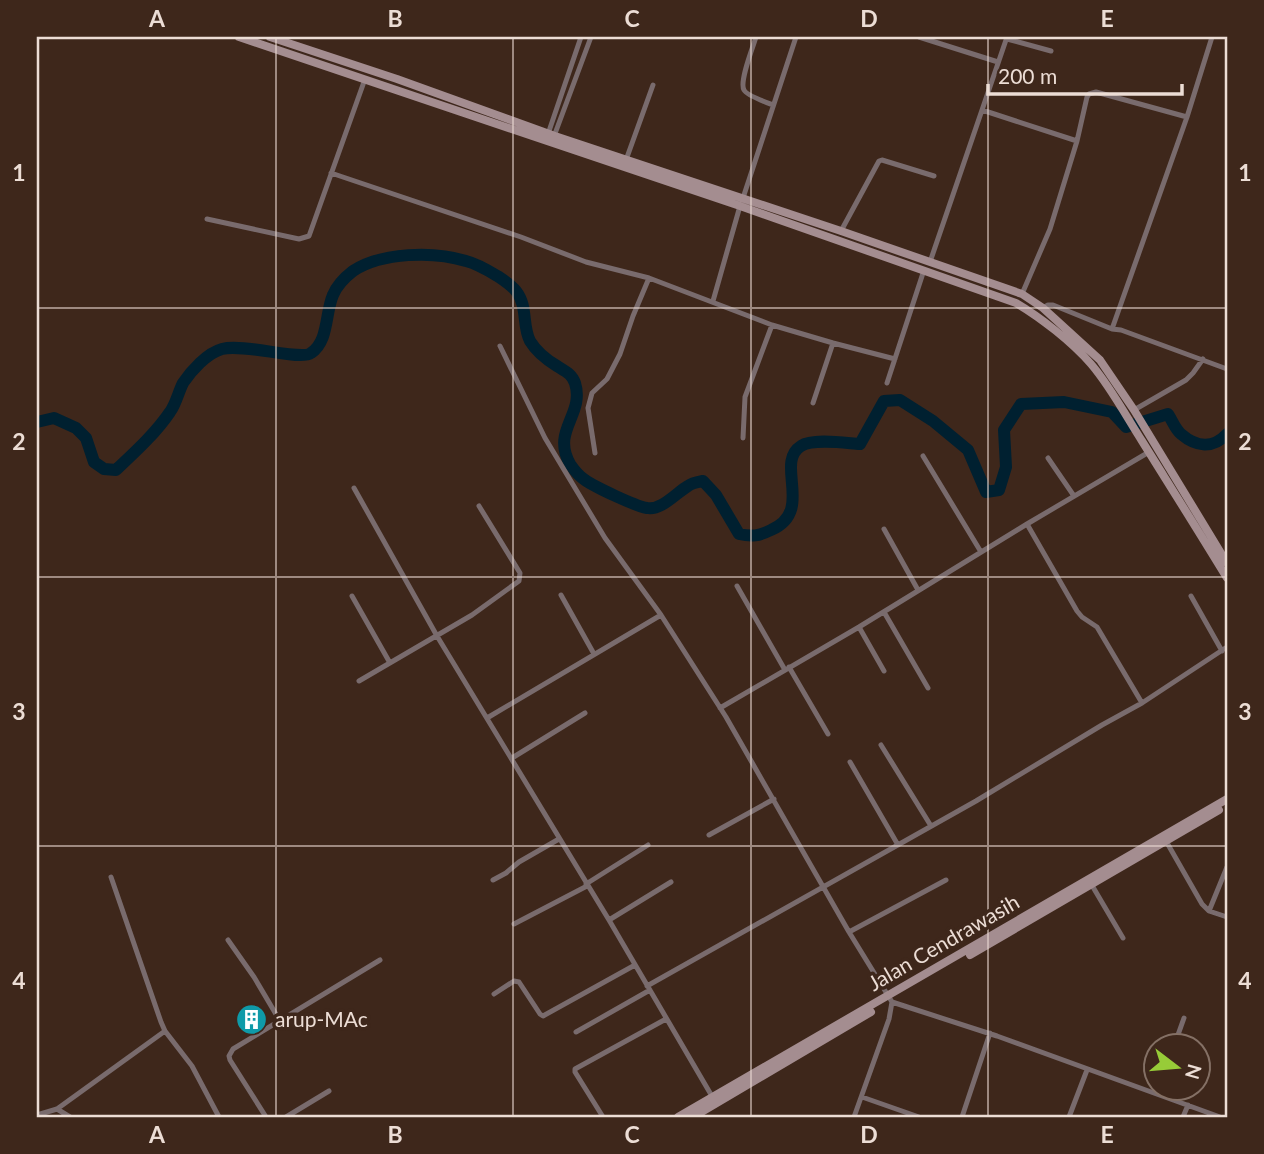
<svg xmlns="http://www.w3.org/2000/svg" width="1264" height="1154" viewBox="0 0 1264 1154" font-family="Lato,sans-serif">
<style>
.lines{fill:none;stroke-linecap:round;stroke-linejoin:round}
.river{stroke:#002030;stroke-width:12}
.street{stroke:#796b6d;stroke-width:5}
.secondary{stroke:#a48d90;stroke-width:8}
.grid{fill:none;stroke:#ecddd5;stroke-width:2;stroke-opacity:0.55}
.labels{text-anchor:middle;stroke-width:7;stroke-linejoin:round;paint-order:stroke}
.street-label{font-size:21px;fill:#ecddd5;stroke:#3e271b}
.poi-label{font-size:21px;fill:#ecddd5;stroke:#3e271b;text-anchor:start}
.neatline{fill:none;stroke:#ecddd5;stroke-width:2.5}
.grid-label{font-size:23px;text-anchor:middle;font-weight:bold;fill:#ecddd5}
</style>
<rect width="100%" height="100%" fill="#3e271b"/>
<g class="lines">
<path class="river" d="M37,422L54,418L76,428L86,438L94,462L104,469L116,470C135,452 155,434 170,412C176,404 178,393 183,383C191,371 207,353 222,349C244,343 300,361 311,353C329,341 325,313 333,295C337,285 344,278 353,271C382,252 434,251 466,261C478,264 489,271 499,277C505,281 511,285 516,291C528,306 522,326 530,341C536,351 547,360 557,366C565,371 572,374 575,383C585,415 551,430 570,464C574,470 579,476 585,480C595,487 635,506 647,508C661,511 676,493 688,486C692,483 698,482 703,481L716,495L739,534C752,537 759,536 771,530C815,511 774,463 801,446C813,438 845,443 860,444L884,401L900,400L933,421L968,450L986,492L999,490L1006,467L1004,430L1021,404L1064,402L1112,412L1126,427L1168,414C1172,420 1175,429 1181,434C1196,447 1213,449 1227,434"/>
<path class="street" d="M756,37C753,47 739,82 744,90C747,96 766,102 773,105
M919,37L998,62
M1007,39L1051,51
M982,110L1077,141
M548,134L581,37
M553,139L591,37
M626,160L653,85
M331,173L521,237L586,262L649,278L772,325L833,343L895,359
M743,198L796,37
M207,219L299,239L309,236L365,79
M841,231L879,161L882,160L934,176
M930,262L1007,37
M1022,294L1050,229L1077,141L1087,97L1089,94L1096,92L1187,117L1212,37
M713,301L740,206
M1043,308L1048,305H1053L1112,329L1121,330L1227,369
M1112,329L1187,117
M500,346L545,438L605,538L661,615L726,717L849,932L892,1002L889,1019L854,1117
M887,383L924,270
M813,403L833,343
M1134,410L1186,380L1193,373L1203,359
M743,438L745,397L772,325
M595,453L588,408L592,393L607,379L620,354L633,316L649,278
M923,456L981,552
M1048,458L1074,496
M354,488L437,636L609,920L713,1098
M1027,524L1077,611L1082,617L1097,627L1142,703
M884,529L918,590
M737,586L785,670
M561,595L594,654
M352,596L390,663
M1191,596L1222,651
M884,612L928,688
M859,627L884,671
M789,667L828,734
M359,681L472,615L519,581L520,573L479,506
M720,708L859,627L1027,524L1149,452
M487,718L661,615
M881,745L931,826
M512,758L585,713
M850,762L898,845
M709,835L774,799
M1166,841L1202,904L1209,911L1227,917
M111,877L161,1022L165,1031L192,1066L219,1117
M493,880L506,873L519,862L559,839
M1090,882L1123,938
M586,884L648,845
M1209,911L1227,867
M609,920L671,882
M514,924L587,886
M849,932L946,880
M228,940L254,977L280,1021
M647,986L976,801L1102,725L1142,703L1227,647
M494,994L514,981L519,982L540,1014L543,1016L635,965
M892,1002L997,1036L1220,1117
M576,1032L650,990
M1174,1046L1184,1018
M862,1097L919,1117
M57,1109L70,1117
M37,1115L57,1109L165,1031
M266,1117L230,1060L229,1056L233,1049L380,960
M286,1117L329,1091
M603,1117L575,1072V1069L666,1019
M962,1117L990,1033
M1069,1117L1087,1070
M1183,1117L1188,1105"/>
<path class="secondary" d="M239,37L740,206L1016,303C1040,317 1072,342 1091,364C1110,386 1126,416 1142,441C1170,486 1199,532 1227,578
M270,37L397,79L555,136L841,231L1022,294L1043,308L1100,360L1134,410L1227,563
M970,955L1219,810
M678,1117L1227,799
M693,1117L871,1012"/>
</g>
<path class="grid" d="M276,37V1117M513,37V1117M751,37V1117M988,37V1117M37,308H1227M37,577H1227M37,846H1227"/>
<defs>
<symbol id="building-disc" viewBox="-11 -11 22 22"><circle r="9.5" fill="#0f9aa8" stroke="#3e271b"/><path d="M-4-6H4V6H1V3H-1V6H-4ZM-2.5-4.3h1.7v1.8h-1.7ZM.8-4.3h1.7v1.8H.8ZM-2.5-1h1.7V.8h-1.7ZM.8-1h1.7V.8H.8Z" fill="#fff"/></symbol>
</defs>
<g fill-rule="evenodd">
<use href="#building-disc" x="234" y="1002" width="35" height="35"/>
</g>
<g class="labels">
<g class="street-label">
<text transform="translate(944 943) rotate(-30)" y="7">Jalan Cendrawasih</text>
</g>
<g class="poi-label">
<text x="275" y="1027">arup-MAc</text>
</g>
</g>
<rect width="1264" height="1154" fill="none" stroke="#3e271b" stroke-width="77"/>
<g transform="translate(1177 1067) rotate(106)"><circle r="33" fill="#3e271b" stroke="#847065" stroke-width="2"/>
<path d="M0-5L12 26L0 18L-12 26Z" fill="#97cc38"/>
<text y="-10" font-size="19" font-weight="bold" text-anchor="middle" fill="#ecddd5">N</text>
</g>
<path d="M988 84v10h194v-10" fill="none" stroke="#ecddd5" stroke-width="3.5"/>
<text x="998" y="84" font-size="21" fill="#ecddd5" stroke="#3e271b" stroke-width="5" paint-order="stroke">200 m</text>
<rect x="38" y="38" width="1188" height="1078" class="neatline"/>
<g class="grid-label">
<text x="157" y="27">A</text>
<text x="395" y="27">B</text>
<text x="632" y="27">C</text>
<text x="869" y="27">D</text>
<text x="1107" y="27">E</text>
<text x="19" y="181">1</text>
<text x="1245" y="181">1</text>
<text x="19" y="450">2</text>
<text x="1245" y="450">2</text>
<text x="19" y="720">3</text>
<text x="1245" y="720">3</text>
<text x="19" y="989">4</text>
<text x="1245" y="989">4</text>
<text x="157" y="1143">A</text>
<text x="395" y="1143">B</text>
<text x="632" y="1143">C</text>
<text x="869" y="1143">D</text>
<text x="1107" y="1143">E</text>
</g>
</svg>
